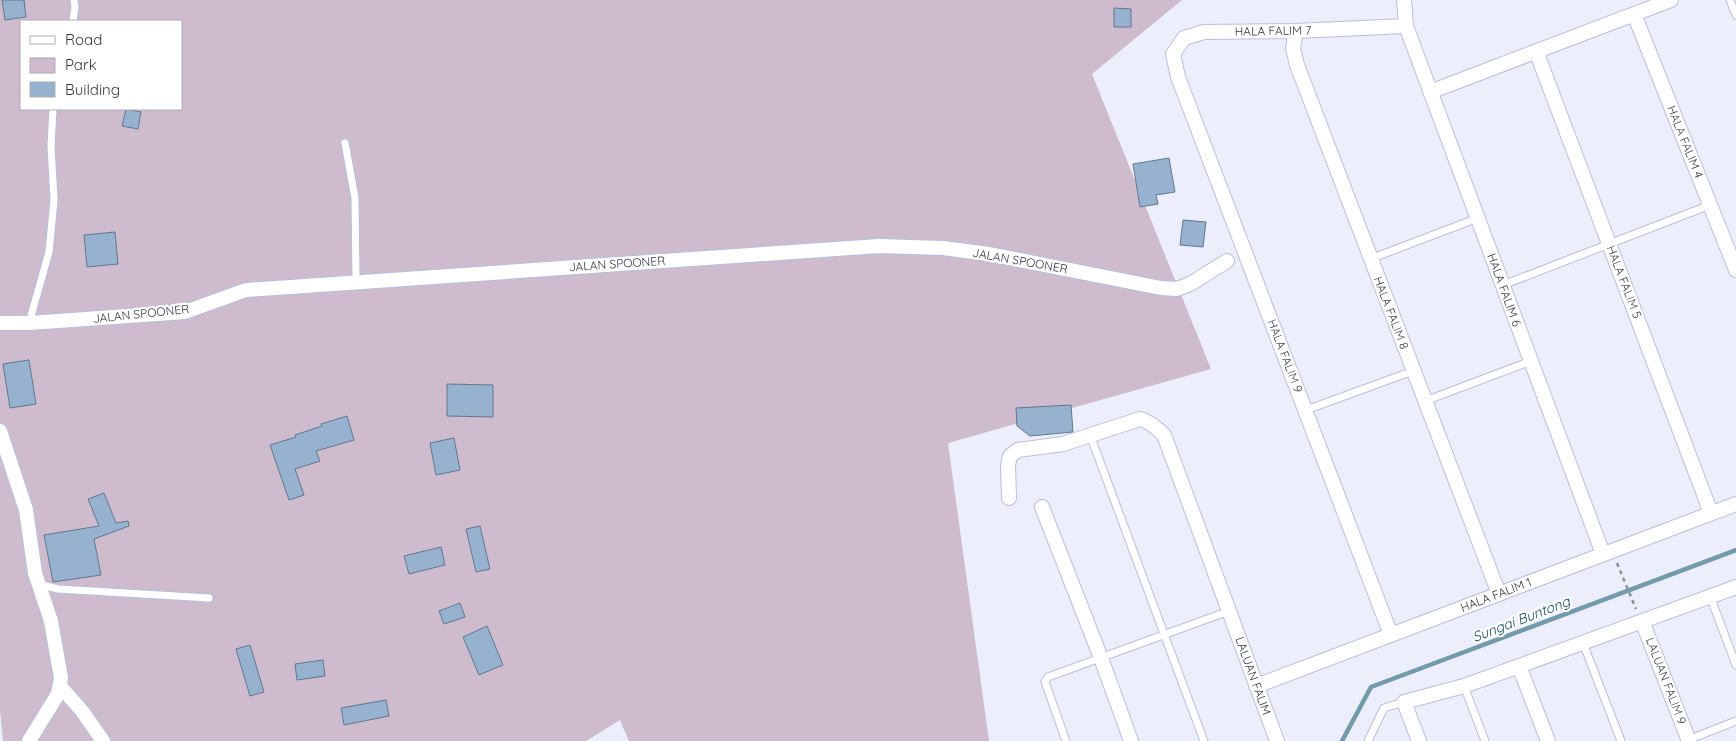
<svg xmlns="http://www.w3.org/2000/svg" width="1736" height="741" viewBox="0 0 1736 741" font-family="Quicksand,sans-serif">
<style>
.green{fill:#cfbbce;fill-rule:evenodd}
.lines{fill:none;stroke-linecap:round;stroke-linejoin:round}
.stream{stroke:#729aaa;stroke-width:4.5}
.building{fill:#97b2ce;stroke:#62778e}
.lane-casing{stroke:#b8bfdd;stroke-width:9}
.street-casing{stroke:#b8bfdd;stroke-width:16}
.path{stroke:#8c8f9b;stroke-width:2.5;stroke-dasharray:4 4;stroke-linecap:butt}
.lane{stroke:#fff;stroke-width:7}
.street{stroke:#fff;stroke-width:14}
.labels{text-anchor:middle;stroke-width:4.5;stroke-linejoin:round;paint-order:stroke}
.street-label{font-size:12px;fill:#323541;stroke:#fff}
.water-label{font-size:14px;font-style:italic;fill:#154d5f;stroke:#fff}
</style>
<rect width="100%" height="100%" fill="#eceffb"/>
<path class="green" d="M0,0H1182L1092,74L1211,369L948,443L989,741H629L620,720L586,741H3L0,710ZM21,21H181V109H21Z"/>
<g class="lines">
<path class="stream" d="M1342,741L1371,687L1736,550"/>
</g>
<path class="building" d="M2,0H24L26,17L5,20Z
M1114,8L1131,9V27H1114Z
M126,109L141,112L138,129L122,126Z
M1169,158L1175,192L1156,195L1158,204L1140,207L1133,164Z
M1183,220L1206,222L1203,247L1180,245Z
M115,232L118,264L87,267L84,235Z
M29,360L36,404L10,408L3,364Z
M447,384L493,385V417L447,416Z
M1071,405L1073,432L1030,436L1017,426L1016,408Z
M347,416L354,440L316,451L320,461L295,469L304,495L289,500L270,445L296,437L295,435L322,426L321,424Z
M454,438L460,470L436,475L430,443Z
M104,493L116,523L128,521L129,526L94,539L101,575L53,582L44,535L99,526L88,499Z
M480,526L490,569L476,572L466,529Z
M441,547L445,565L409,574L404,556Z
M460,603L465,617L444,624L439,611Z
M487,626L503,665L479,675L463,637Z
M250,645L264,692L250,696L236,649Z
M323,660L325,676L297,680L295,664Z
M386,700L389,716L344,725L341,708Z"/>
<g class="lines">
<defs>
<path id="lane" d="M1730,0L1736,15
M73,21L75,7L74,0
M345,143L355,198L356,282
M1370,259L1478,218
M1503,285L1710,205
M29,323L49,252L54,200L51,146L53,109
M1425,401L1531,361
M1306,410L1413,371
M1090,435L1204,741
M38,584L58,589L209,598
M1710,596L1736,665
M1583,643L1621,741
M1464,686L1485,741
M1688,740L1736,721
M1066,741L1045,682L1048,677L1229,611
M1368,741L1384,708L1404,702"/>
<path id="street" d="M1404,0L1406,26L1603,554
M1634,14L1736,270
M1296,31L1293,48L1297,65L1499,594
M1536,51L1711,513
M1430,92L1671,0
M0,323H29L185,312L246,290L879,246L943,248L989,254L1161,288L1177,289L1190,284L1227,261
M0,431L26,510L35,573L51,621L61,678L58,694L29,741
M1009,498L1008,465L1010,456L1018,450L1063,444L1140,419C1149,421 1157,428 1164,435L1277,741
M1042,507L1101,658L1131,741
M1642,621L1689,741
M1391,635L1178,77L1173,54L1184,38L1204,32L1296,31L1406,26
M1519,666L1548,741
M60,686L82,711L103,741
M1256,686L1736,504
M1419,741L1404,702L1464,686L1736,587"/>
</defs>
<use href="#lane" class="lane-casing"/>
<use href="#street" class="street-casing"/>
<path class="path" d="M1617,563L1636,609"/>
<use href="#lane" class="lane"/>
<use href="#street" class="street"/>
</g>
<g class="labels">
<g class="street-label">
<text transform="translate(1273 31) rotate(-1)" y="4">HALA FALIM 7</text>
<text transform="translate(1685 142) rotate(68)" y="4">HALA FALIM 4</text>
<text transform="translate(1020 261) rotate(10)" y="4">JALAN SPOONER</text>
<text transform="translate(617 264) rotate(-4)" y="4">JALAN SPOONER</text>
<text transform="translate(1624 282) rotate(69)" y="4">HALA FALIM 5</text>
<text transform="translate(1504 290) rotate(70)" y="4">HALA FALIM 6</text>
<text transform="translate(1391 313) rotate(69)" y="4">HALA FALIM 8</text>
<text transform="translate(141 314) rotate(-6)" y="4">JALAN SPOONER</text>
<text transform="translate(1285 356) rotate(69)" y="4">HALA FALIM 9</text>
<text transform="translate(1496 595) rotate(-21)" y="4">HALA FALIM 1</text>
<text transform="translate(1253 676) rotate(70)" y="4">LALUAN FALIM</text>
<text transform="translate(1666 681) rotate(69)" y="4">LALUAN FALIM 9</text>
</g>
<g class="water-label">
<text transform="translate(1521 619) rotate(-21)" y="5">Sungai Buntong</text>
</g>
</g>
<rect x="20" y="20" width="162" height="90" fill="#ffffff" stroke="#adaeb3"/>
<rect x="30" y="36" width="25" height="8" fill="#ffffff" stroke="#adaeb3"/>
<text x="65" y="45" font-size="15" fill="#323541">Road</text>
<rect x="30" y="58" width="25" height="15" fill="#cfbbce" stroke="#adaeb3"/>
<text x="65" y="70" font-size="15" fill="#323541">Park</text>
<rect x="30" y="82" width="25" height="15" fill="#97b2ce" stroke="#adaeb3"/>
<text x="65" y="95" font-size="15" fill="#323541">Building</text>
</svg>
